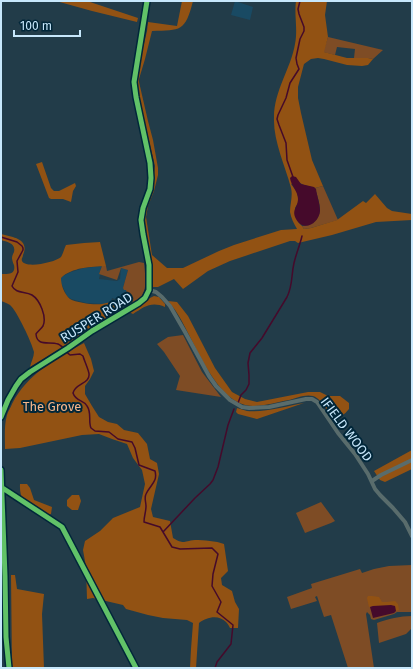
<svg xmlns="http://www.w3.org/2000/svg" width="413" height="669" viewBox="0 0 413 669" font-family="'Fira Sans',sans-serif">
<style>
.built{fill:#194a63}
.green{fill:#7e4c25}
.forest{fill:#925213}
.water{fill:#450a2b}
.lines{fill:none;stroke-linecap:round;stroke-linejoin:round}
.stream{stroke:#450a2b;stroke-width:1.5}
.minor{stroke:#596c6c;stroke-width:4}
.tertiary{stroke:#596c6c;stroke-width:5}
.cycleway-casing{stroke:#01273a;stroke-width:8}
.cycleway{stroke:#61c268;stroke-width:5}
.labels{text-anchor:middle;stroke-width:4;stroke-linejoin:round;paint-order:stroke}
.street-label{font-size:13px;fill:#c7e7fb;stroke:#01273a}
.park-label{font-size:13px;fill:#f5b589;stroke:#01273a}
</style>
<rect width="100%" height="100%" fill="#223c49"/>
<path class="built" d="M235,1L253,7L250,20L231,15Z
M102,266L99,274H100L99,279L117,281L120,279L121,268L128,270L123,288L126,290L128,297L126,298L124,302L121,303L118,298L115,299L112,298L111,302L103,304L86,303L71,299L67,296L61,283V278L63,276L71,272L84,268Z"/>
<path class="green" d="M328,37L383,50L373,59L368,58H354L355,49L337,47L335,55L323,52Z
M323,186L338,220L311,228L304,229L302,226C311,226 319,220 320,210C320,203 317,195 315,188Z
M139,262L144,263C145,274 148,290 140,299C137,302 133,304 130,307H127L124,302L126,298L128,296L126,290H124L123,288L128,270L121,268L117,280L99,274L102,266H106L107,271Z
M183,335L202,372L221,397L176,390L180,376L164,352L157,344L168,337Z
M321,502L335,521L331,523L305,533L296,513Z
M412,565V612H397L394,614L374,620L371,619L370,615L367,612L366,614L374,668H348L331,615L324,617L317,596L315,597L317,601L291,609L287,597L312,588L311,584L360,569L362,573L374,569L389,566Z
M412,616V631L411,629L406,634L379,643L377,623C388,619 400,616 412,616Z"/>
<path class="forest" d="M56,1H87L138,18L137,22L92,11Z
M182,1H193C185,32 181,30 152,31L145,59L139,79V82L148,121L153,140L158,168V175L154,191L148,206L146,217L152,255L167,268H183L219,251L234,245L281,230L297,229C294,224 291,218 290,212C290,204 293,196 291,188C285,165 273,141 274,117C274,91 291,68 295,44C298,29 294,15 296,1H327L325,15L328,37L324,52L347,58H368L373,59L368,65L362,66L347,65L324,59L318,58L311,59L304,64L298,87V98L301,113L312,160L323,186L315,188L304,185L298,182L291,184L297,192L298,197V203L295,208L298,222L302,226L304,229L311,228L337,220L363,201L366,203L375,194L387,208L392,211L412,214V220L376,222L332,235L298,243L295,241H290L230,261L208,271L183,289L174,279L158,287H153L152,286L143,218L144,210L152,186L155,166L136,86L138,69L147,31L148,22L177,26Z
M42,162L51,188L54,191H59L75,183L76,186L73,191L71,202L63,199H51L49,198L36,164Z
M1,234C13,237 30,239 23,255C23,257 21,259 22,261C26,269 56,262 61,257C63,254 64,249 66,245L84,243L100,242L106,266C91,267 72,267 61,278C61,285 64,294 70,299C77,303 94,305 102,304C107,303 110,301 114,303L115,307L111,318L30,367C31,362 34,357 34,352C32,343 17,311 10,305C7,303 4,302 1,301V274C8,274 16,275 14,265C13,263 12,259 12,258C12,256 13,254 14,252C16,243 7,242 1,240Z
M154,296L159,297L165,304V307C151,301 144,307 133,314L129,312L142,305L150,298Z
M168,301L177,302L188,316L215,368L232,392L245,399L257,402L308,392H320L328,396H340L349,403V409C330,432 328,401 313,396C305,394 296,398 289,400C277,402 265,406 253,406C216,406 194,339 177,313C174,308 171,305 168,301Z
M84,343L91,359L94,371L90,379L85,386V394L92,406L99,417L108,422L117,424L124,430L138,433L147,444L150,459L157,463L159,474L151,509L153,517L170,521L173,538C185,545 183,541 195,540C204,540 216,541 224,544L228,571L221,578L222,585L232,591L235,602L239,609L238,628H230C229,626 228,624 226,622C219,614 206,617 199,623L196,668H190L191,649L193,623L187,620L163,618L148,615L126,609L123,605L93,598L87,599L86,567L83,550L85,541L100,531L113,518L140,507L145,484L142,470L133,458L127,444L112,439L99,434L82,435L20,448L5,449C5,438 4,425 7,415C8,411 11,407 12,404C27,374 57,358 84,343Z
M304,403L298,405L257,419L238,414L236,412L237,408C240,409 244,410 247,411C262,413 288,406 304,403Z
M412,450V469L385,482L380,480L374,471Z
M20,484H27L30,488L34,500L52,507L51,514L40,517C28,507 19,501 20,484Z
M72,495H79L81,501L78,510H72L67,506V500Z
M11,575H15L17,589L44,594L42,614L44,668H12Z
M368,596H372L379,597L382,602H387L395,601L398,604L399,610L396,611L395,606H373L369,607L367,598Z"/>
<path class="water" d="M292,176L296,177L301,184L314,187L316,189C317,196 320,204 320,211C319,223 304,233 296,219C291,210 298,207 298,199C298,191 291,186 290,178Z
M391,605L395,606L396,611L394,613L373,618L370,607L373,606Z"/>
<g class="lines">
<path class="stream" d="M293,177L287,160L286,143L279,125L277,119L278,115L286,98L290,83L299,69L297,64L296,58L300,39L304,31V27L299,14L298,9L300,1
M1,185V189
M1,237L17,242L22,246L23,248V250L17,261L18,272L12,286C16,294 25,291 32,295C40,300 47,317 43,326C41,329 38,331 36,334C37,347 49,341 58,344C63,346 66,352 70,355L80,354L83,356C84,360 89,371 89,374C90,384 75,383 73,393C76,402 83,399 87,406C92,413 88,421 91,428L95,431L109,432L118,439L132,442L135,448L139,465L155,471C158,482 150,485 146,494C144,498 146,502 146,506C146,512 144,516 144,522L160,527L172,547L180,549L212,548L218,554L213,574L212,586L221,602L217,612L233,625L231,644L217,662L215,668
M238,403L241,395L246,390L249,384V375L248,363L250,353L262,338L287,297C293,285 291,276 294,263C296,254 300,245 302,236
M163,532L195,498L210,484L213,480L218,467L228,425L234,409"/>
<path class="minor" d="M149,290L156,292L162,297L170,306L185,332L209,376L216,386L230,400L242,407L249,408L269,407L306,399H312L317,402L338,433L355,454L368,474L375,489L380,495L393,508L405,522L412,536
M1,417L8,400L16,386L26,375L38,366L68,348L92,331L127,310
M1,470L5,576L6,637L9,668
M372,481L381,475L412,460"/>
<path class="tertiary" d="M127,310L139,303L145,298L149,290V265L143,234L141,220L143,208L150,187L151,173L136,97L134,82L147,1"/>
<defs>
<path id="cycleway" d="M1,417L8,400L16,386L21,379L30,372L68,348L92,331L139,303L145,298L149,290V265L143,234L141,220L143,208L150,189L151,178L150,163L136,97L134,82L147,1
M1,470L5,576L6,637L9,668
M1,487L62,527L136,668"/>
</defs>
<use href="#cycleway" class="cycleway-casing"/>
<use href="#cycleway" class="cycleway"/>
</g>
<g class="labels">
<g class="street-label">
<text transform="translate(96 317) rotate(-32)" y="5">RUSPER ROAD</text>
<text transform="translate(347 429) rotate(53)" y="5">IFIELD WOOD</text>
</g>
<g class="park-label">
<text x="52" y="411">The Grove</text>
</g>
</g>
<rect width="413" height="669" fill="none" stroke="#c7e7fb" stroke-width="4"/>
<path d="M14 30v6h66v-6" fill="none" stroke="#c7e7fb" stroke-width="2"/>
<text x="20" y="30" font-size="12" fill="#c7e7fb" stroke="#01273a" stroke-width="3" paint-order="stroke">100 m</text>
</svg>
